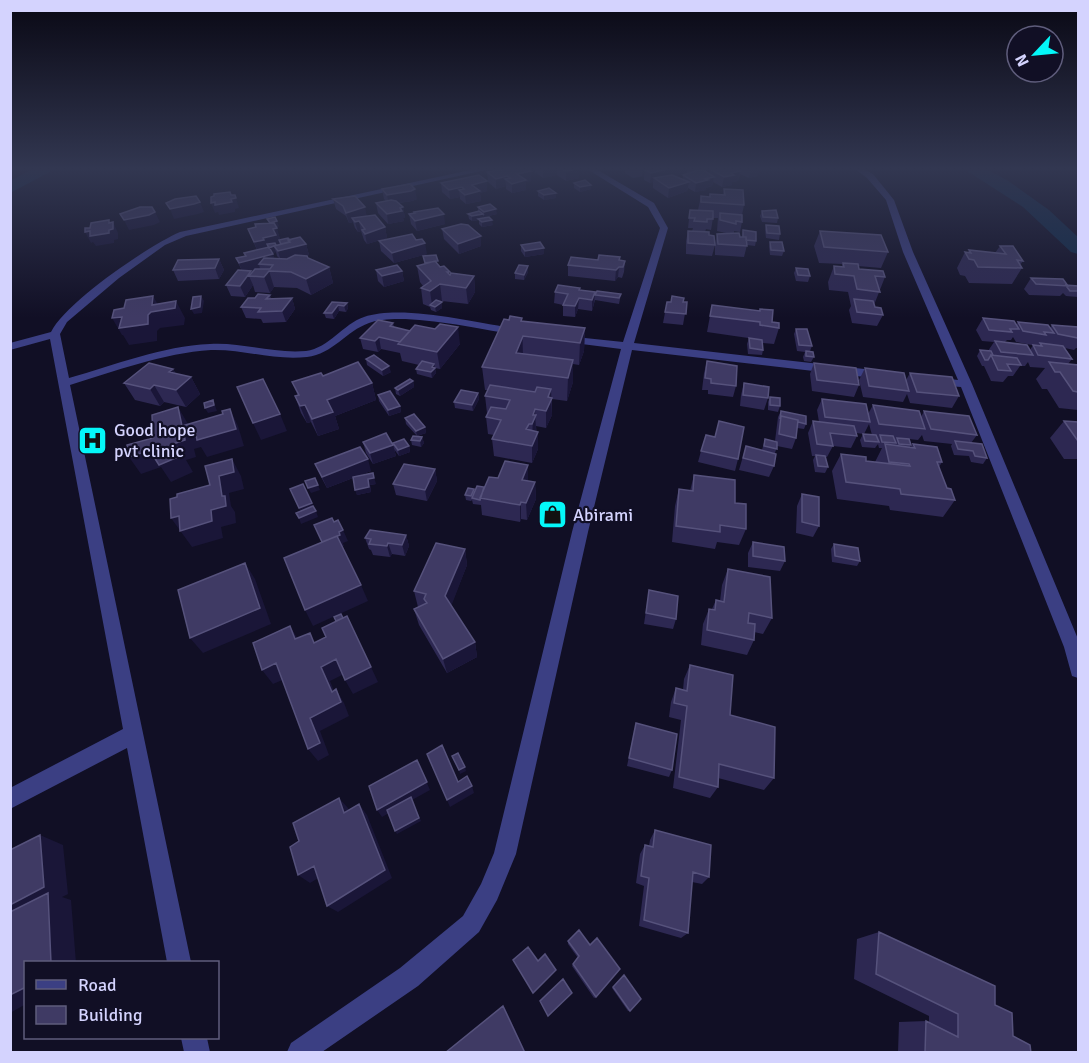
<svg xmlns="http://www.w3.org/2000/svg" width="1089" height="1063" viewBox="0 0 1089 1063" font-family="Signika,sans-serif">
<style>
.lines{fill:none;stroke-linecap:round;stroke-linejoin:round}
.river{fill:#0f2a49;fill-rule:evenodd}
.minor{fill:#3b3f83;fill-rule:evenodd}
.wall{fill:#2d2852;fill-rule:evenodd}
.shaded-wall{fill:#1a1638}
.building{fill:#3f3a64;stroke:#56527c;stroke-width:1.5}
.labels{text-anchor:middle;stroke-width:4.5;stroke-linejoin:round;paint-order:stroke}
.poi-label{font-size:18px;fill:#d4d3fe;stroke:#110f25;text-anchor:start}
</style>
<rect width="100%" height="100%" fill="#110f25"/>
<g class="lines">
<path class="river" d="M32,169H52L50,172L10,193V181Z
M964,169H986L1007,180L1049,210L1078,237V254L1071,252L1023,207Z"/>
<path class="minor" d="M475,169H490L186,236L165,245L119,278L67,322L60,334L69,378C115,365 162,346 210,344C242,342 274,354 306,351C329,348 343,324 364,317C402,304 477,323 518,329L523,332L518,335C481,330 403,311 369,323C346,331 333,354 307,357C275,361 243,349 211,350C163,353 116,371 70,385L191,962H167L127,748L10,809V788L123,729L50,339L10,350V343L51,332C66,302 148,246 180,232Z
M587,169H596L654,203L668,228L634,343L882,371L888,375L882,379L632,350L588,532L516,854L497,900L479,932L418,986L322,1052H287L291,1043L400,968L463,916L481,884L494,853L572,532L621,349L566,342L561,339L566,336L623,342L660,228L648,207Z
M855,169H864L873,174L894,200L913,252L972,384L1078,639V678L1072,676L1064,647L961,387L935,385L929,381L935,377L958,380L903,252L886,200L867,178Z
M181,1038H207L210,1052H184Z"/>
</g>
<path class="wall" d="M535,169H579V178L566,181L557,175L543,178L535,172Z
M625,169H707L706,172L709,173L710,169H759L758,176L749,178L740,174L738,181L732,182V185L722,187L713,182L712,186L706,188V190L695,192L688,188L687,191L668,198L653,188V182L650,183L644,180V176L633,178L625,173ZM687,173H689L683,175V179L675,176Z
M531,171V181L526,182V190L512,193L506,189V186L496,189L488,182L487,172Z
M441,183L487,191L480,193L481,201L466,204L460,199V197L450,199L442,192Z
M574,183L591,189L580,192L574,188Z
M382,189L417,199L412,201L399,203L403,207L405,218H403L404,221L388,224L378,213L376,203L386,201L384,199Z
M724,189L744,205L742,215V222L740,232L734,231V233L740,237H742L743,230L756,241L755,246L747,245L744,257L715,255V244L717,234H730L717,231L718,218H713L711,230L706,229L705,232L709,235L715,245L712,256L686,254V241L688,231H692L693,228H688L690,210H698L701,196L709,197L710,194H723Z
M538,191L556,198L544,200L538,196Z
M333,199L367,216L385,227L387,238L367,244L364,240L361,231L358,232L355,228L353,222L349,223L346,216L336,209Z
M478,207L497,214L484,217L483,216V218L493,225L482,227L479,224V220L472,221L469,219L468,214L478,211Z
M762,211L778,218L777,223L762,222L760,216Z
M414,212L445,224L417,231L411,224L409,214L414,213Z
M267,219L279,226L276,227L280,239H278L280,244L279,240H290L306,244L309,255L306,256L308,258L329,267L333,283L311,295L297,288L274,287L270,293L255,292L253,285L245,297L231,296L226,285L242,271L236,258L245,256L257,250L248,229L269,223ZM276,252L277,256L279,258H274L272,253Z
M766,225L780,234L779,240L766,238L765,230Z
M442,229L481,246L459,254L444,239Z
M820,231L888,252L881,268L858,266L859,269L885,277L874,305L875,307L883,315L877,326L852,323L849,310L851,306L848,292L829,290L828,282L834,266L842,267V264L819,263L814,246Z
M379,241L427,254L394,263L381,251Z
M770,242L784,251L782,256L770,255L769,247Z
M521,245L544,254L525,257L521,251Z
M1000,246L1023,261L1020,265L1022,268L1012,284L969,283L965,276L960,275L957,268L965,252H968L969,250L995,253Z
M423,256L439,265L450,275L474,276L475,292L468,304L442,301L440,302H442V308L436,312L431,310L430,307L423,304L421,288L423,286L420,282L417,266L425,264Z
M620,257L619,260L625,261L624,272L622,278L618,277L615,281L568,276V265Z
M219,259L224,270L219,279L178,281L173,270Z
M796,268L810,276L808,282L796,281L794,273Z
M376,270L402,271L404,281L384,287L378,281Z
M528,272L524,280L515,279V273Z
M1031,278L1078,287V297L1066,296L1063,293L1060,296L1029,295L1024,289Z
M580,288V291L595,292L621,294L619,304L595,300L592,311L578,309L575,317L563,316V305L554,303L555,292Z
M270,295L271,299L292,298L295,309L286,322L263,323L261,319L246,318L241,307Z
M332,302L347,303L348,308L346,312L339,311L334,319L326,318L324,313Z
M667,302H687L683,325L663,323Z
M712,305L759,311L760,309L779,328L774,344L763,343V350L762,355L748,354L747,344L749,338L755,339L707,332Z
M983,318L1016,325L1018,322L1050,328L1052,325L1078,327V348H1076L1074,350L1065,348L1072,359L1068,364L1078,365V410L1059,408L1047,389H1042L1036,379L1045,368L1030,367L1028,362L1025,366H1020L1013,376H1008L1003,382L991,381L984,366H982L977,356L980,350L988,351L994,342L982,341L976,330ZM1013,337L1016,342L1037,346L1033,345L1030,350L1005,342L1007,340H1011Z
M509,320L585,328L584,351L579,365L573,364V382L567,401L552,399V415L546,428L536,426L538,449L532,463L494,456L492,439L494,435L488,434L486,417L488,413H487L485,396L488,390H485L482,367Z
M393,323L394,327L460,344L440,369L435,368L436,373L432,378L417,374L416,369L419,365L402,361L400,353L381,349L378,352L363,349L360,338Z
M796,329L812,346L810,351L814,357L811,362L804,361L803,357L805,352L797,351L794,334Z
M366,359L391,372L383,376L367,365Z
M707,361L736,386L733,397L708,394V390H702L704,373Z
M814,363L859,385L854,397L812,391L810,374Z
M865,368L906,380L910,373L959,396L952,408L910,403L907,394L903,402L863,397L859,380Z
M173,369L176,374L191,377L200,394L186,407L164,402L160,406L135,400L124,383Z
M323,376L372,383L376,400L335,416L339,429L318,436L311,422L307,423L301,413L295,396H298L292,382Z
M413,381L414,387L400,396L396,394L395,388Z
M744,383L768,398L764,410L740,406L741,395Z
M478,393L479,399L473,411L455,408L454,402Z
M378,395L400,406L401,412L389,416L379,401Z
M770,397L780,406L778,412L768,410V402Z
M822,399L868,414L873,405L921,417L924,411L977,435L971,443L987,458L983,464L971,462L969,456L954,455L951,446L952,444L924,441L922,435L918,440L909,439L911,445L910,447H911L913,444L942,462L939,467L947,488L955,500L943,517L890,510L889,506L837,499L832,471L841,454L866,461L875,462L882,448H879L878,444L875,448L862,447L860,440L863,434L872,435L869,424L864,434L856,433L857,436L851,448L833,446L827,457H826L828,467L825,473L815,472L813,460L815,456H812L808,433L813,421L819,422L817,410Z
M781,411L806,424L804,429L797,428L796,438L792,449L777,446L775,453L774,466L769,477L739,470L746,446L762,450L765,439L775,441L778,417Z
M405,418L425,427L426,433L417,436L422,437L424,443L421,447L412,445L411,440L417,436L406,424Z
M1064,421L1078,422V459H1064L1050,438Z
M714,437L738,459L735,471L698,462L701,451Z
M363,442L393,445L396,456L373,464L366,453Z
M393,443L409,446L410,452L399,456L394,449Z
M315,464L371,471L357,476L376,484L370,485L371,492L357,495L353,478L327,488L320,475Z
M528,465V481L535,482L536,499L527,520L521,519L520,522L482,515L481,505L473,504L472,500L471,501L466,500L465,495L474,489V493L498,478Z
M435,469L437,481L427,501L396,495L393,484Z
M694,475L746,529L739,545L717,542L715,549L672,542L675,506L679,489L690,491Z
M802,494L819,526L813,537L796,533L797,506Z
M406,535L409,546L405,556L392,554L390,557L373,555L371,550L369,549L365,538Z
M753,542L785,561L780,571L748,567V553Z
M834,544L860,561L857,566L832,562L831,549Z
M465,549L467,565L451,605L475,642L477,657L447,673L419,625L414,609L418,607L414,591Z
M728,569L772,618L763,634L754,632V640L747,655L701,645L703,624L709,609H712L716,600L720,601L722,585Z
M649,590L676,619L673,629L644,624Z
M690,665L730,715L774,778L764,790L718,778V787L710,798L673,788L681,720L669,717L671,702L676,688L683,690L684,679Z
M636,723L672,770L669,777L627,766Z
M655,830L709,877L702,884L692,882L688,933L681,938L639,926L644,886L636,883L640,854L645,845L649,846L650,840Z
M579,930L596,997L594,998L572,966L573,964L578,958L568,944V941Z
M879,932L995,1005L1013,1036L1031,1053H898L899,1022L926,1021L929,1023V1016L854,979L857,939Z
M624,975L630,1011H628L612,988Z"/>
<path class="shaded-wall" d="M543,169H557V175L543,178Z
M566,169H579V178L566,181Z
M643,169H687V173L658,181L654,178L653,182L650,183L651,173L645,170L644,176L642,177Z
M751,169H759L758,176L749,178Z
M531,171V181L526,182V190L512,193V184L517,174Z
M740,171L738,181L732,182V185L722,187L724,177L731,173Z
M507,176V180L505,179L506,186L496,189V179Z
M714,177L712,186L706,188V190L695,192L696,183L705,179Z
M487,181V191L480,193L481,201L466,204L465,195L472,185Z
M689,182L687,191L668,198L669,188Z
M591,185V189L580,192V187Z
M462,187V192L459,190L460,197L450,199L449,190Z
M415,189L417,199L412,201L389,204L387,195Z
M230,192L233,198L235,195L239,208L235,209V212L219,215L218,212L215,213L211,203Z
M556,193V198L544,200V195Z
M200,202L204,212L198,214L174,219L170,209Z
M365,207L367,217L352,218L353,222L349,223L346,213Z
M403,207L405,218H403L404,221L388,224L387,214Z
M496,209L497,214L484,217V212Z
M155,212L160,222L154,225L129,230L124,220Z
M444,214L445,224L417,231L415,221Z
M483,214V219L472,221V216Z
M109,220L113,228V222L118,233V239L114,240V243L96,246L93,242L91,243L85,232L109,223Z
M492,220L493,225L482,227V222Z
M277,221L279,226L271,228L270,223Z
M359,221L361,231L358,232L355,222Z
M385,227L387,238L367,244L365,234Z
M277,228L280,239H278L280,245L274,247L276,252L271,253L267,244L269,248L258,252L254,242L263,238L273,229Z
M481,236V246L459,254L458,244Z
M425,243L427,254L394,263L392,253Z
M306,244L309,255L281,262L278,251Z
M544,248V254L525,257V251Z
M273,254L276,264H259L260,269L252,271L253,276H249L253,285L245,297L240,286L243,274L239,263Z
M620,257L618,277L615,281L616,270Z
M219,259L224,270L219,279L215,268Z
M528,266V272L524,280V275Z
M329,267L333,283L311,295L306,279Z
M269,271L274,287L270,293L264,277Z
M402,271L404,281L384,287L382,276Z
M474,276L475,292L468,304L466,288Z
M440,284L442,301L434,306L432,305L430,291Z
M595,292L594,303L592,311V300Z
M153,296L161,310L176,301L185,318L184,325L160,328L157,331V341L129,345L123,335H122L112,318L148,315L152,305Z
M201,296L204,301L202,313L194,314L191,309Z
M292,298L295,309L286,322L282,311Z
M579,298L578,309L575,317V306Z
M442,302V308L436,312L435,307Z
M347,303L348,308L346,312L344,306Z
M338,305L339,311L334,319L332,313Z
M522,318L523,358L516,353L521,321Z
M458,327L460,344L440,369L437,352Z
M585,328L584,351L579,365L580,343Z
M379,337L381,349L378,352L375,341Z
M573,360V382L567,401L568,378Z
M434,364L436,373L432,378L431,372L432,367Z
M389,366L391,372L383,376L382,370Z
M173,369L182,385L191,377L200,394L186,407L176,390L169,372Z
M413,381L414,387L400,396L398,390Z
M372,383L376,400L335,416L339,429L318,436L312,419L327,400Z
M154,385L164,402L160,406L150,389Z
M551,389L552,415L546,428V411L548,397Z
M478,393L479,399L473,411L472,405Z
M213,400L217,411L208,413L205,408Z
M305,405L311,422L307,423L300,406Z
M400,406L401,412L389,416L388,410Z
M178,407L188,424L195,429L200,439L230,409L238,426L244,446L207,457L201,447L194,449L196,457L186,460L193,472L171,482L161,467L141,474L129,457L160,447L174,449L173,444L182,426Z
M535,409L536,432L532,442L533,415Z
M280,414L287,431L261,440L253,423Z
M425,427L426,433L417,436L416,431Z
M538,432V449L532,463V446Z
M422,437L424,443L421,447L420,441Z
M393,445L396,456L373,464L370,453Z
M409,446L410,452L399,456L398,450Z
M232,459L241,476L244,489L229,493L231,506L235,512L236,523L221,527L223,538L192,547L171,518L179,516L211,510L222,496L219,476Z
M368,459L371,471L327,488L322,477Z
M528,465V482L522,480Z
M435,469L437,481L427,501L425,490Z
M373,473L376,484L370,485L371,492L357,495L355,490L368,479Z
M535,482L536,499L527,520L526,503Z
M318,485L320,490L311,493L308,488Z
M521,502V519L520,522V505Z
M312,503L314,509L301,514L299,508Z
M316,511L318,517L301,524L299,518Z
M343,530L348,541L343,543L344,546L327,553L339,532Z
M406,535L409,546L405,556L402,545Z
M388,543L392,554L390,557L387,546Z
M465,549L467,565L449,612L445,596Z
M245,563L255,579L271,624L203,653L190,638Z
M361,585L368,601L313,626L305,610Z
M290,626L299,641L295,639Z
M475,642L477,657L447,673L443,659Z
M336,659L344,674L330,681L339,703L336,689L344,703L349,716L320,731L329,755L318,761L308,749L310,718L332,692L321,667Z
M276,663L287,678L273,684L262,670Z
M371,667L378,682L353,694L345,680Z
M417,760L430,790L412,800L421,821L397,834L395,831L412,800L382,817L377,810Z
M465,767L466,771L460,774L459,770Z
M472,786L474,793L450,807L447,800Z
M339,798L348,808L353,823L344,813Z
M359,804L367,815L392,878L338,912L327,906Z
M40,835L63,845L68,894L62,897L71,900L76,963H51L10,925V905Z
M314,866L325,874L310,883L298,875Z
M26,987V1004L10,1013V995Z
M503,1006L505,1008L526,1053H525Z"/>
<path class="building" d="M505,169H528L531,171L517,174L526,180L512,184L505,179L510,178L507,176L496,179L487,172Z
M562,169H577L566,171Z
M650,169H667L651,173L645,170Z
M710,169H734L740,171L731,173L734,175L724,177Z
M699,170L705,171L714,177L705,179L708,180L696,183L683,175Z
M479,175L487,181L472,185L480,191L465,195L459,190L464,189L462,187L449,190L441,183Z
M672,175L689,182L669,188L654,178Z
M585,180L591,185L580,187L574,183Z
M410,184L415,189L411,191L387,195L382,189Z
M549,188L556,193L544,195L538,191Z
M724,189L743,190L744,205L701,202V196L710,197V194L725,195Z
M230,192L231,195H235L236,198L231,199L232,202L215,205V202L211,203V197L214,196V194Z
M196,196L200,202L194,204L170,209L166,203L175,199Z
M355,196L365,207L346,213L343,206L333,199Z
M391,200L396,201L403,207L400,208L402,211L387,214L376,203Z
M490,204L496,209L484,212L478,207Z
M140,207H152L155,212L149,215L124,220L120,214Z
M438,208L444,214L415,221L409,214L415,213L414,212Z
M690,210L713,211V219H707V222L694,221L695,218H689Z
M776,210L778,218L763,217L762,211Z
M479,211L483,214L472,216L468,214Z
M720,213L742,215V222L736,221V224L720,220Z
M375,215L385,227L365,234L362,230L365,229L359,221L355,222L352,218Z
M275,217L277,221L270,223L267,219Z
M489,217L492,220L482,222L478,219Z
M109,220V223L113,222V229L109,230V233L90,236V231L85,232V228H90L91,223Z
M274,223L277,228L273,229L276,235L263,238L264,240L254,242L248,229L256,227L255,224Z
M461,224L468,225L481,236L458,244L442,229Z
M766,225L779,226L780,234L767,233Z
M743,230L756,232V241L746,240V237H743Z
M688,231L709,232V235L714,236L715,245L688,243Z
M820,231L881,235L888,252L824,247Z
M739,233L740,237H746L747,246L718,244L717,234Z
M412,234L416,240L422,239L425,243L392,253L379,241Z
M300,237L306,244L278,251L274,246L290,242L288,240Z
M288,238L290,240H288L289,242L281,244L279,240Z
M540,242L544,248L525,251L521,245Z
M770,242H782L784,251L771,250Z
M275,243L276,245L269,248L267,244Z
M1000,246H1013L1023,261L1017,260L1022,268L978,267L974,260L969,259L965,252L971,253L969,250L1006,254Z
M269,247L273,254L239,263L236,258L246,256L244,253Z
M295,255L307,256L308,258L329,267L306,279L291,272L269,271L264,277L249,276L255,269H270L273,265L259,264L264,258L287,259Z
M436,255L438,261L425,263L423,256Z
M599,255L620,257L619,260L625,261L623,267H619L616,270L568,265L571,257L598,260Z
M219,259L215,268L173,270L178,260Z
M435,261L440,267L444,266L450,272H447L450,275L451,273L474,276L466,288L440,284L430,291L421,288L431,281L417,266Z
M843,263L858,264L859,269L883,271L885,277L875,276L880,292L857,289L854,276L835,274L834,266L844,267Z
M397,265L402,271L382,276L376,270Z
M519,265L528,266L524,275L515,273Z
M796,268L808,269L810,276L798,275Z
M238,270L251,271L240,286L226,285Z
M1031,278L1063,279L1068,286L1036,284Z
M558,285L580,288L579,290L595,292L592,300L579,298L575,306L563,305L568,294L555,292Z
M1065,285L1078,286V291H1070L1067,287L1068,286Z
M597,291L621,294L619,298L595,295Z
M258,294L270,295L266,299L292,298L282,311L258,312L261,308L241,307L248,298H255Z
M153,296L152,305L176,301L175,308L151,312L148,315V324L119,328L122,317L112,318L114,310L124,308L126,300Z
M201,296L200,307L191,309L193,297Z
M672,296L684,298L683,302H687L686,314L665,312L667,302H671Z
M854,299L873,301L875,307L881,308L883,315L857,312Z
M436,300L442,302L435,307L430,305Z
M332,302L347,303L344,306L338,305L332,313H324Z
M712,305L760,311V309L773,310L772,322L779,323V328L760,325V322L710,316Z
M510,316L522,318L521,321L585,328L580,343L523,336L516,353L573,360L568,378L482,367L504,319L509,320Z
M983,318L1014,321L1019,329H1010L1012,332L989,330Z
M378,320L393,323L390,326L410,331L400,342L379,337L375,341L360,338Z
M1018,322L1048,325L1054,333L1044,332L1046,335L1023,331Z
M440,324L458,327L437,352L398,344L415,325L435,329Z
M1052,325L1078,327V338L1058,334Z
M796,329H807L812,346L799,345Z
M749,338L762,340L763,350L750,348Z
M995,341L1027,345L1033,355L1001,352Z
M1040,343L1063,346L1072,359L1038,355L1033,345L1042,346Z
M980,350L991,351L993,355H991L988,360H985Z
M806,351L813,352L814,357L806,356Z
M374,355L389,366L382,370L366,359Z
M991,355L1017,358L1021,365L1007,364L1011,371L998,370Z
M422,361L434,364L432,367L435,368L431,372L416,369Z
M707,361L737,366L736,386L711,383V379L705,378Z
M358,362L372,383L327,400L333,412L312,419L305,405L300,406L295,396L299,395L292,382L321,373L323,376Z
M1049,362L1078,365V392L1073,391L1060,372H1055Z
M149,363L173,369L169,372L191,377L176,390L154,385L150,389L124,383Z
M814,363L856,368L859,385L817,380Z
M865,368L904,373L909,391L869,386Z
M910,373L952,377L959,396L917,392Z
M263,379L280,414L253,423L237,387Z
M410,379L413,381L398,390L395,388Z
M744,383L769,387L768,398L743,395Z
M490,385L535,392L537,387L551,389L548,397L552,398L546,411L535,409L533,415H536L532,424H529L526,429L538,432L532,446L492,439L501,420L486,417L491,407L506,409L510,400L485,396Z
M461,390L478,393L472,405L454,402Z
M390,391L400,406L388,410L378,395Z
M770,397L780,398V406L770,405Z
M822,399L866,404L870,422L825,417Z
M213,400L214,405L205,408L204,403Z
M873,405L919,411L925,429L879,424Z
M178,407L182,426L223,414L222,411L230,409L236,429L197,440L195,429L184,432L185,440L173,444L174,449L178,447L183,455L159,465L154,457L161,454L160,447L129,457L127,445L153,438L152,415Z
M781,411L806,416V424L798,422V420L781,416L780,419Z
M924,411L969,416L977,435L931,429Z
M414,414L425,427L416,431L405,418Z
M781,416L798,420L796,438L779,434Z
M719,421L744,427L738,459L701,451L706,435L715,437Z
M813,421L854,426L857,436L830,433L833,446L817,444Z
M1064,421L1078,422V441Z
M386,433L393,445L370,453L363,442Z
M863,434L876,435L879,442L865,441Z
M880,435L893,436L896,443L882,442Z
M413,436L422,437L420,441L411,440Z
M897,438L909,439L911,445L899,444Z
M404,439L409,446L398,450L393,443Z
M765,439L777,442V449L764,446Z
M955,441L982,444L987,458L975,456L973,451L958,449Z
M885,444L915,448L913,444L937,447L942,462H937L947,488L951,489L955,500L901,494L900,489L846,482L841,454L866,457V461L910,466L909,464L889,462Z
M746,446L776,454L774,466L743,458Z
M360,447L368,459L322,477L315,464Z
M816,455L825,456L828,467L818,466Z
M232,459L234,472L219,476L222,496H225L226,506L211,510L212,521L180,531L179,516L171,518L170,499L177,497V494L210,485L205,466Z
M505,461L528,465L522,480L535,482L526,503L521,502L520,505L480,498L489,477L498,478Z
M404,464L435,469L425,490L393,484Z
M373,473L374,478L368,479L369,487L355,490L353,477Z
M694,475L735,480V503L746,504V529L720,525V532L676,526L679,489L693,491Z
M315,478L318,485L308,488L305,481Z
M303,484L312,503L299,508L290,489Z
M477,486L484,487L480,500L472,498Z
M468,488L474,489L471,496L465,495Z
M802,494L819,497V526L802,522Z
M313,506L316,511L299,518L296,513Z
M332,518L334,522L338,520L343,530L339,532L340,535L322,542L314,525Z
M370,530L406,535L402,545L388,543L387,546L369,544L371,539L365,538Z
M337,536L361,585L305,610L284,558Z
M753,542L784,547L785,561L753,556Z
M436,543L465,549L445,596L475,642L443,659L414,609L427,603L424,599L426,594L414,591Z
M834,544L858,548L860,561L835,556Z
M245,563L260,608L190,638L178,590Z
M728,569L770,577L772,618L749,613L748,623L755,624L754,640L707,630L709,609L715,610L716,600L724,602Z
M649,590L678,596L676,619L646,613Z
M341,614L343,618L336,621L334,617Z
M347,616L371,667L345,680L336,659L321,667L332,692L336,689L341,702L310,718L320,743L308,749L276,663L262,670L253,643L290,626L295,639L310,633L314,643L326,637L322,628Z
M690,665L733,675L730,715L775,727L774,778L719,764L718,787L679,777L687,706L674,703L676,688L687,691Z
M636,723L677,734L672,770L629,758Z
M442,745L458,782L467,776L472,786L447,800L427,754Z
M458,753L465,767L459,770L452,756Z
M417,760L427,782L377,810L369,786Z
M411,797L419,818L395,831L387,810Z
M339,798L344,813L359,804L385,870L327,906L314,866L298,875L290,847L299,841L293,823Z
M655,830L711,845L709,877L693,872L688,933L644,920L649,878L641,876L645,845L653,847Z
M40,835L44,887L10,905V850Z
M48,893L51,963H26V987L10,995V912Z
M579,930L590,945L597,938L620,969L596,997L573,964L579,956L568,941Z
M879,932L995,986V1005L1012,1013L1013,1036L1030,1045L1031,1053H925L926,1021L958,1037V1014L876,974Z
M528,947L538,961L545,954L556,970L533,993L513,960Z
M624,975L641,999L630,1011L613,987Z
M563,979L572,993L548,1016L540,1001Z
M503,1006L525,1053H445Z"/>
<linearGradient id="sky" x2="0" y2="1"><stop stop-color="#090814"/><stop offset="0.53" stop-color="#323751"/><stop offset="1" stop-color="#323751" stop-opacity="0"/></linearGradient>
<rect width="1089" height="318" fill="url(#sky)"/>
<defs>
<symbol id="hospital-square" viewBox="-11 -11 22 22"><rect x="-9" y="-9" width="18" height="18" rx="4" fill="#04f7f9" stroke="#110f25"/><path d="M-5-5h3v3.5h4V-5h3V5h-3V1.5h-4V5h-3Z" fill="#111"/></symbol>
<symbol id="shop-square" viewBox="-11 -11 22 22"><rect x="-9" y="-9" width="18" height="18" rx="4" fill="#04f7f9" stroke="#110f25"/><path d="M-5-2.5h2.3a2.7 3.5 0 0 1 5.4 0H5L5.5 6h-11ZM-1.5-2.5h3a1.5 2.3 0 0 0-3 0Z" fill="#111"/></symbol>
</defs>
<g fill-rule="evenodd">
<use href="#hospital-square" x="76" y="424" width="33" height="33"/>
<use href="#shop-square" x="536" y="498" width="33" height="33"/>
</g>
<g class="labels">
<g class="poi-label">
<text x="114" y="436">Good hope<tspan x="114" dy="21">pvt clinic</tspan></text>
<text x="573" y="521">Abirami</text>
</g>
</g>
<rect width="1089" height="1063" fill="none" stroke="#d4d3fe" stroke-width="24"/>
<rect x="24" y="961" width="195" height="78" fill="#110f25" stroke="#5f5d7c" stroke-width="1.5"/>
<rect x="36" y="980" width="30" height="9" fill="#3b3f83" stroke="#5f5d7c" stroke-width="1.5"/>
<text x="78" y="991" font-size="18" fill="#d4d3fe">Road</text>
<rect x="36" y="1006" width="30" height="18" fill="#3f3a64" stroke="#5f5d7c" stroke-width="1.5"/>
<text x="78" y="1021" font-size="18" fill="#d4d3fe">Building</text>
<g transform="translate(1035 54) rotate(244)"><circle r="28" fill="#110f25" stroke="#5f5d7c" stroke-width="1.5"/>
<path d="M0-4.5L10 22L0 15L-10 22Z" fill="#04f7f9"/>
<text y="-9" font-size="16" font-weight="bold" text-anchor="middle" fill="#d4d3fe">N</text>
</g>
</svg>
